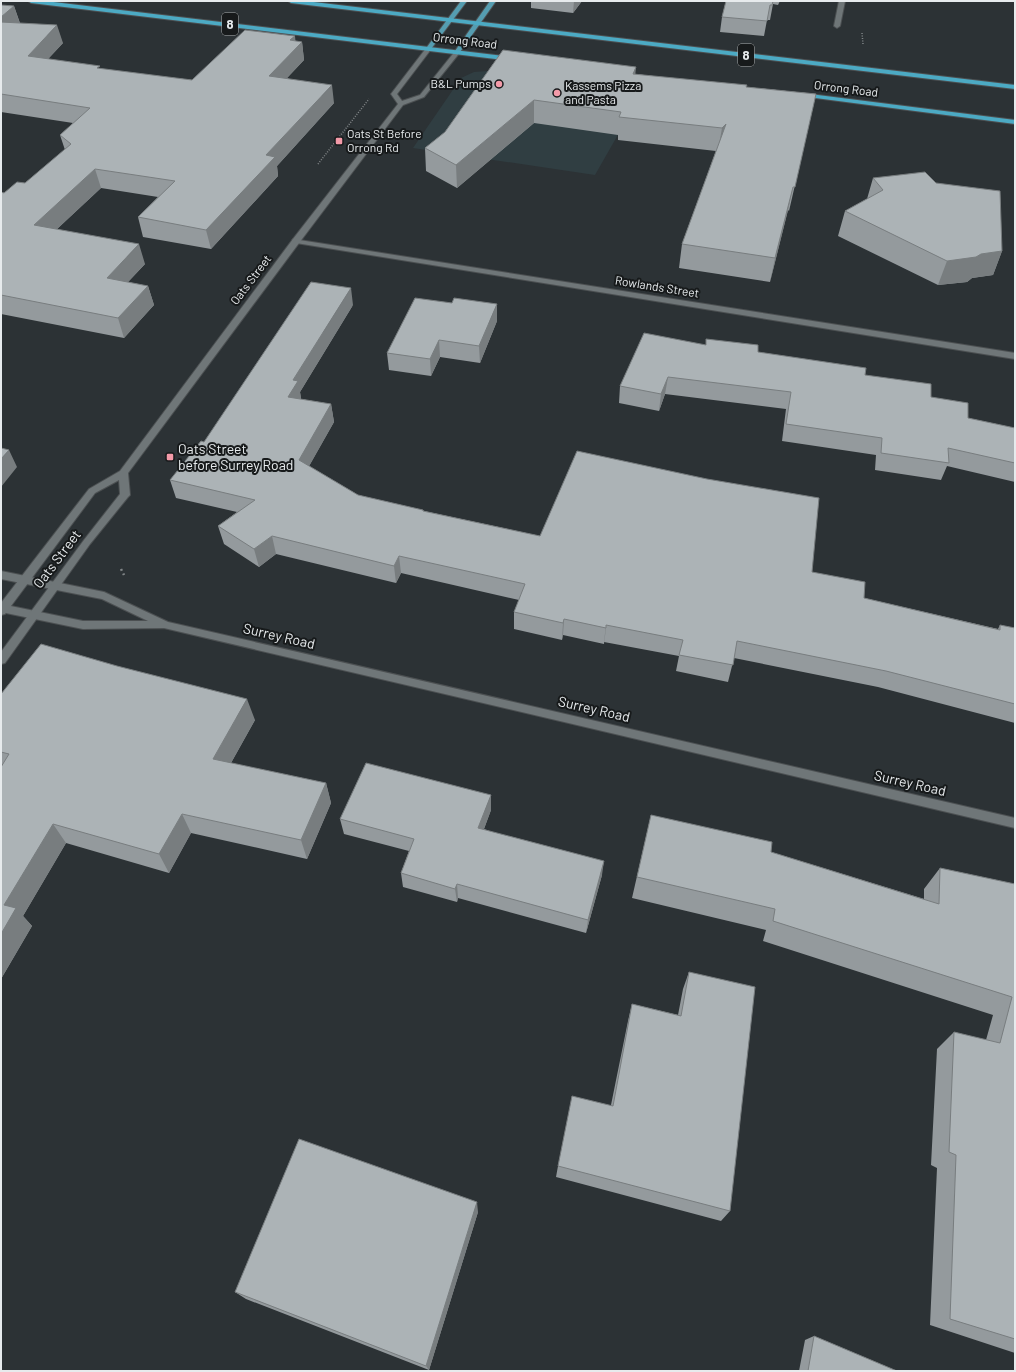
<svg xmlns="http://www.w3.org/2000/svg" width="1016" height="1372" viewBox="0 0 1016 1372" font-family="Barlow,sans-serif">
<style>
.built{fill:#303e42}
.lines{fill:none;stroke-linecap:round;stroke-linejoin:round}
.minor-casing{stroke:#4c5052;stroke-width:2}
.tertiary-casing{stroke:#4c5052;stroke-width:2}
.primary-casing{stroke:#4c5052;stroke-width:2}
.trunk-casing{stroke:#4c5052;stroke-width:2}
.path-far1{stroke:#808587;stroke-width:1.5;stroke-dasharray:1 1.5;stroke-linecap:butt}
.path{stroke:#808587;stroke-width:2.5;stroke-dasharray:2 3;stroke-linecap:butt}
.minor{fill:#6f7678;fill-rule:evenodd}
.tertiary{fill:#6f7678;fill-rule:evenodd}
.primary{fill:#559db1;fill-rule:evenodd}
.trunk{fill:#4caac4;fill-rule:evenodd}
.wall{fill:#949a9d}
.shaded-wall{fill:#787d7f}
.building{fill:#acb3b6;stroke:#787d7f}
.poi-dot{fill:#f39aa8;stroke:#171a1b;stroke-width:1.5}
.labels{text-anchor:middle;stroke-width:4;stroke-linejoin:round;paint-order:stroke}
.far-street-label{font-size:12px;fill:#e7ebed;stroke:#171a1b}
.far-poi-label{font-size:12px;fill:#e7ebed;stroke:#171a1b;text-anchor:start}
.shield{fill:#171a1b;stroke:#a9acae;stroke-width:1}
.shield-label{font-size:13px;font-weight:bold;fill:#e7ebed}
.poi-label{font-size:14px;fill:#e7ebed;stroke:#171a1b;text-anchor:start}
.street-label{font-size:14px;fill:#e7ebed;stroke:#171a1b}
</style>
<rect width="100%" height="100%" fill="#2c3235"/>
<path class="built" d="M502,70L644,89L595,175L413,148L461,78L474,72Z"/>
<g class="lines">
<defs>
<path id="minor" d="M839,1H845L840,26L837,28L834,26Z
M293,239L1015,353V359L296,243L292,241Z
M1,571L104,592L168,622L1015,818V828L164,628L83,629L1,612V604L83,621H148L102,599L1,579Z"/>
<path id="tertiary" d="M427,47L432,48L397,94L402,101L420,95L456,50L461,51L424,97L403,105L299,243L128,473L130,495L128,497L90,544L5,663L1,664V652L84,540L120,494L119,480L95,493L5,614L1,615V603L89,489L120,471L293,239L398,104L391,94Z"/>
<path id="primary" d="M461,1H467L431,49H427V47Z
M490,1H496L460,52H456L455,51Z"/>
<path id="trunk" d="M28,1H45L513,57L516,59L513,61L31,3Z
M288,1H305L1015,85V89L291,3Z
M802,93L1015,120V124L800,96L799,95Z"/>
</defs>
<use href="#minor" class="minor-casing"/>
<use href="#tertiary" class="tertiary-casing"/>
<use href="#primary" class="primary-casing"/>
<use href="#trunk" class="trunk-casing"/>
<path class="path-far1" d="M862,33L863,44
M318,164L369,99"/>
<path class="path" d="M121,569L124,575"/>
<use href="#minor" class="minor"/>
<use href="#tertiary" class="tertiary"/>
<use href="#primary" class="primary"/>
<use href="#trunk" class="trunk"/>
</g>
<path class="wall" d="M531,1H582L573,13L531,8Z
M726,1H780L778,5L773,4L770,20H767L764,36L720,32L722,17Z
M1,5L14,6L20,23L63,43L48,59L101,69L192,80L295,41L302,42L304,60L287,78L334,103L277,166L278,176L211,249L143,237L138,217L158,197L101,188L57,229L145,264L128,282L148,286L154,305L124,338L1,314V192L4,193L25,183L65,150L60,135L73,123L1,112Z
M503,50L636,74L746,87L816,94L789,211L788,210L770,282L679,268L682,244L716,151L618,140V135L534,123L457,188L426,171L425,148L445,132Z
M873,178L936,183L1002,251L993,275L972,278L967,282L938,285L838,236L845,211L867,199Z
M353,305L300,392L301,399L331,404L334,422L309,466L358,495L423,510L424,511L540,536L812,572L864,598L998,629L1000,625L1015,628V723L878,687L734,658L728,682L676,671L679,656L604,642V644L563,635L562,640L514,629V612L519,600L401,573L396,583L276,554L259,567L224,544L218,526L237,512L176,498L170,480L204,442Z
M497,321L480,363L440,357L431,376L389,370L387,353Z
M705,345L758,352L865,375L931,397L968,418L1015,428V482L947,466L941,480L875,470L876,455L782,441L786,409L665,394L659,411L619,403L620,386Z
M1,694L255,720L231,763L326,783L331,803L307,859L191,833L169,873L66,843L23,916L32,926L1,979Z
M491,810L484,829L602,875L586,933L458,898L457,902L403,887L401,873L409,851L344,834L340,819Z
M651,815L771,852L924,899V889L940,868L1015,884V1353L930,1325L937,1168L931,1165L937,1049L954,1032L986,1040L993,1015L763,941L766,930L632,898Z
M689,972L730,1211L721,1221L556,1177L558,1166L611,1105L628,1021L632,1004L678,1015L683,989Z
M478,1212L429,1370L246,1299L235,1292Z
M814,1336L897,1371H799L805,1340Z"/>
<path class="shaded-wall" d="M574,1H582L573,13Z
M14,6L20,24L1,39V17Z
M57,25L63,43L34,74L28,56Z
M295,36L296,47L302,42L304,60L272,94L269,76L290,40Z
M636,67L634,89L633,74Z
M332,85L334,103L277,166L278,176L211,249L206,230L266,155Z
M534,100V123L457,188L456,165Z
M726,124L718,151L722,128Z
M95,169L101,188L41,244L34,225Z
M793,187L788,210L770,282L775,258Z
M139,244L145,264L113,298L107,278Z
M1002,251L993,275L972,278L967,282L938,285L947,261L981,254Z
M148,286L154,305L124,338L118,318Z
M351,288L353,305L300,392L301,398L292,415L288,397L293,380Z
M497,304V321L480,363L479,346Z
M439,340L440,357L431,376L430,359Z
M668,377L665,394L659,411L661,394Z
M331,404L334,422L303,477L299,460Z
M9,450L17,467L1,487V459Z
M272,536L276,554L259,567L254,549Z
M399,556L401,573L396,583L394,566Z
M564,619L563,635L562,640L563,623Z
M606,625L604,642V644L606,628Z
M247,699L255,720L222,779L213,759Z
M326,783L331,803L307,859L301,840Z
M491,795V810L479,842L478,828Z
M182,814L191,833L169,873L159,854Z
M53,824L66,843L23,916L32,926L1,979V934L4,905Z
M604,861L602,875L586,933L588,920Z
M457,884L458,898L457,902L455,889Z
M477,1202L478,1212L429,1370L426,1366Z"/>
<path class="building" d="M726,1H773L772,5H770L767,21L722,17Z
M1,5L14,6L1,17Z
M1,22L57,25L28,56L100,66L97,68L192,80L245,30L295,36L290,40L302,42L269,76L332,85L266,155L275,157L206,230L138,217L175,181L95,169L34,225L139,244L107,278L148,286L118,318L1,295V192L4,193L17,182L25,183L71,144L60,135L90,108L1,94Z
M503,50L636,67L633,74L747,85L746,87L816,94L795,187H793L775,258L682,244L726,124L722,128L619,117L621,112L534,100L456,165L425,148L445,132Z
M925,172L936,183L1000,191L1002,251L981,254L976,257L947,261L845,211L883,190L873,178Z
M311,282L351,288L293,380L298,381L288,397L331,404L299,460L358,495L423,510V511L540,536L577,451L707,479L819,498L812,572L865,582L864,598L1000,630V625L1015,628V704L886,671L737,641L733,665L679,655L683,640L606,625V628L564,619L563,623L514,612L525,584L399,556L394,566L272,536L254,549L218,526L255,500L170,480L201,441L204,442Z
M415,298L452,303L454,298L497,304L479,346L439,340L430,359L387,353Z
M644,333L706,345V339L758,345V352L866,368L865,375L931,384V397L968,403V418L1015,428V463L948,448L949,463L881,453L882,438L786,424L791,392L668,377L661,394L620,386Z
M1,448L9,450L1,459Z
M41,644L117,666L247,699L213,759L326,783L301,840L182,814L159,854L53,824L4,905L16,908L1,934V767L9,754L1,752V694Z
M366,763L491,795L478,828L604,861L588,920L457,884L455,889L401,873L414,839L340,819Z
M651,815L772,842L771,852L939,904L940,868L1015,884V1339L950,1319L956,1155L949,1152L954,1032L1000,1043L1012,997L773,921L775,909L637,877Z
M689,972L755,987L730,1211L558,1166L572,1096L613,1106L632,1004L681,1016Z
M299,1139L477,1202L426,1366L235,1292Z
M814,1336L897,1371H808Z"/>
<g class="poi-dot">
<circle cx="499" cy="84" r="4"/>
<circle cx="557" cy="93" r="4"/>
<rect x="335" y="137" width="8" height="8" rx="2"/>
<rect x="166" y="453" width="8" height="8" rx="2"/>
</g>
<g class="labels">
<g class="far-street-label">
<text transform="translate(465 41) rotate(7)" y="4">Orrong Road</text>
<text transform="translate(846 89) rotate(7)" y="4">Orrong Road</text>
<text transform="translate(251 280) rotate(-53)" y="4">Oats Street</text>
<text transform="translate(657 287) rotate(9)" y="4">Rowlands Street</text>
</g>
<g class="far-poi-label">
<text x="491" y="88" text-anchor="end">B&amp;L Pumps</text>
<text x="565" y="90">Kassems Pizza<tspan x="565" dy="14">and Pasta</tspan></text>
<text x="347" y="138">Oats St Before<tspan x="347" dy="14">Orrong Rd</tspan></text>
</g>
<g class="shield">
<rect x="222" y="13" width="16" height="22" rx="3"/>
<rect x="738" y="44" width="16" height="22" rx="3"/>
</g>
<g class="shield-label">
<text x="230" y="29">8</text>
<text x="746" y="60">8</text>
</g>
<g class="poi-label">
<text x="178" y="454">Oats Street<tspan x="178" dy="16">before Surrey Road</tspan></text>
</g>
<g class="street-label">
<text transform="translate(57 559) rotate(-53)" y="5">Oats Street</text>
<text transform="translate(279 636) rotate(13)" y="5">Surrey Road</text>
<text transform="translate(594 709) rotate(13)" y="5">Surrey Road</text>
<text transform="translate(910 783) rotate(13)" y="5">Surrey Road</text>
</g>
</g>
<rect width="1016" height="1372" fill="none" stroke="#e7ebed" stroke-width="4"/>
</svg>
